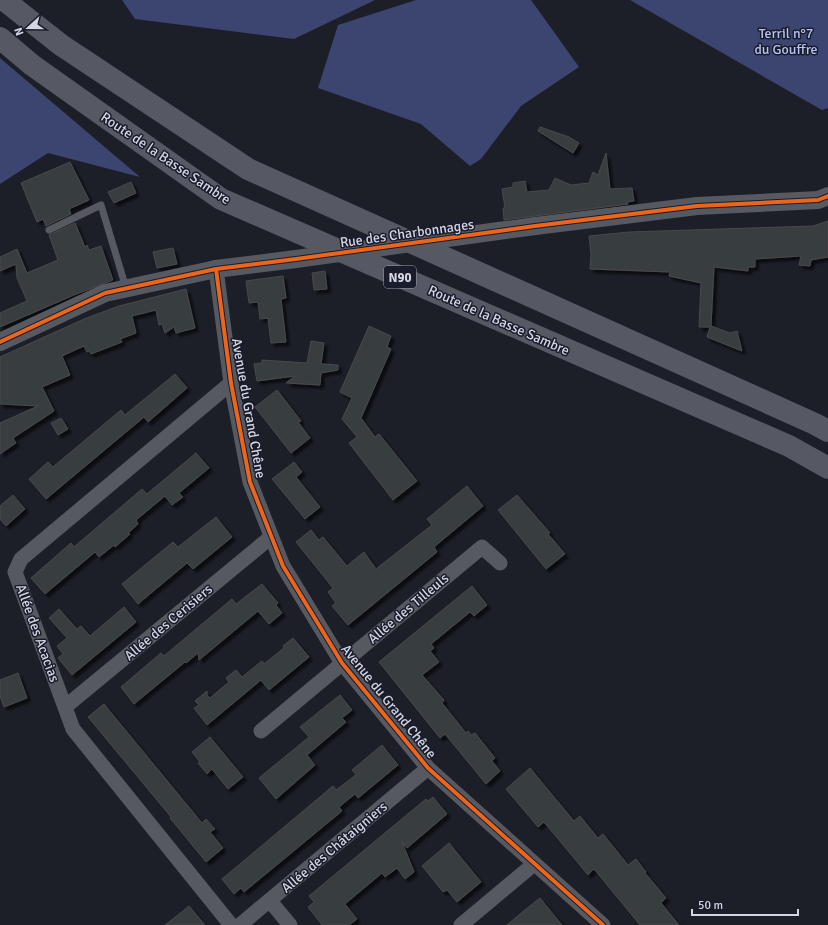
<svg xmlns="http://www.w3.org/2000/svg" width="828" height="925" viewBox="0 0 828 925" font-family="Signika,sans-serif">
<style>
.forest{fill:#3c4470}
.building{fill:#393d3f;stroke:#474a4c;filter:url(#shadow)}
.lines{fill:none;stroke-linecap:round;stroke-linejoin:round}
.service{stroke:#575961;stroke-width:7}
.minor{stroke:#575961;stroke-width:15}
.tertiary{stroke:#575961;stroke-width:18}
.trunk{stroke:#565864;stroke-width:22}
.tertiary-bridge{stroke:#575961;stroke-width:18}
.cycleway-casing{stroke:#191c2c;stroke-width:6}
.cycleway{stroke:#eb651d;stroke-width:4}
.labels{text-anchor:middle;stroke-width:3;stroke-linejoin:round;paint-order:stroke}
.shield{fill:#191c2c;stroke:#9b9eab;stroke-width:1}
.shield-label{font-size:13px;font-weight:bold;fill:#d3d6e1}
.park-label{font-size:14px;fill:#b8c3f2;stroke:#191c2c}
.street-label{font-size:14px;fill:#d3d6e1;stroke:#191c2c}
</style>
<defs>
<filter id="shadow"><feDropShadow dx="3.5" dy="3.5" stdDeviation="1" flood-color="#0009"/></filter>
</defs>
<rect width="100%" height="100%" fill="#1d1f28"/>
<path class="forest" d="M122,0H375L294,39L135,19Z
M416,0H531L579,67L521,106L481,159L470,166L421,124L318,88L338,25Z
M630,0H828V108L822,110Z
M0,58L140,177L48,153L0,184Z"/>
<path class="building" d="M540,127L569,137L579,143L573,153L538,131Z
M606,153L610,189L632,188L634,201L627,202L628,204L504,220L503,208H505L502,189L513,187V183L525,181L527,192L549,190L555,178L571,185L589,183L593,172L598,175Z
M70,162L89,200L69,209L71,214L46,226L43,219L37,222L21,183Z
M131,182L136,193L114,203L108,192Z
M828,221V257L811,260L810,266L799,265L801,256L755,259V267H748V271L714,267L711,326L730,333L737,331L742,351L707,337L710,327H699L701,283L669,276L670,272L590,269L591,254L589,236L629,232L813,226Z
M75,223L85,247L87,245L89,250L101,246L113,280L74,295L0,327V313L27,301L17,278L16,264L0,271V257L17,249L27,273L58,260L49,235Z
M173,248L177,264L157,268L153,252Z
M325,271L327,289L314,290L312,273Z
M283,276L286,298L281,299L286,342L271,343L268,318L260,319L258,302L249,303L246,281Z
M186,289L195,328L176,333L174,327L165,333L162,324L159,325L156,310L132,316L136,333L120,339L122,342L91,354L89,351L87,352L84,346L62,356L70,375L42,387L54,411L13,438L16,443L0,454V423L38,406L0,404V357L84,319L119,306Z
M369,326L391,336L387,347L391,349L361,418L375,437L379,434L417,481L393,500L349,443L357,437L342,419L352,398L340,392Z
M311,341L324,343L321,364L338,365V370L321,373L320,385L286,383L295,376L257,381L254,364L262,363V360L307,363Z
M175,374L187,388L148,422L144,417L46,499L29,479L48,462L53,467L121,410L125,415Z
M277,390L301,421L298,422L310,438L291,453L255,407Z
M61,418L68,429L58,435L51,423Z
M196,453L209,468L179,493L183,497L172,505L165,496L136,520L138,524L128,533L130,534L115,547L114,545L99,557L95,552L45,594L31,578L71,543L74,547L142,489L147,494Z
M294,462L302,472L296,477L320,507L305,519L272,479Z
M467,486L483,506L434,547L437,552L348,625L332,606L336,603L328,592L333,588L296,542L311,530L319,540L323,537L347,566L364,552L376,569L432,525L427,519Z
M13,495L25,509L6,526L0,519V506Z
M517,495L550,533L548,534L565,554L546,569L498,510Z
M216,517L232,537L193,569L187,563L138,604L122,584L173,542L178,547Z
M262,584L278,603L276,605L282,613L269,624L258,611L199,660L198,653L186,663L185,662L134,704L121,687L161,653L164,656L232,599L236,604Z
M472,586L487,605L474,616L470,612L431,644L434,648L430,651L439,662L422,675L444,700L442,703L466,733L468,731L471,735L475,733L495,758L492,761L500,771L486,784L445,734L440,738L379,662Z
M124,607L136,622L72,675L58,658L63,654L57,646L67,638L49,618L59,609L77,629L81,626L90,636Z
M293,638L309,657L269,690L261,680L207,725L194,708L199,705L195,701L207,691V695L210,698L229,682L226,678L236,670L242,677L262,661L264,664L284,648L283,646Z
M18,673L27,698L4,707L0,696V680Z
M340,695L352,710L342,718L346,722L307,755L315,765L276,799L259,778L309,737L300,727Z
M104,704L202,823L206,819L215,829L210,832L223,848L206,862L170,818L171,817L88,717Z
M210,737L243,777L228,789L212,769L207,774L198,763L200,762L192,752Z
M382,745L398,765L358,798L355,794L339,807L342,811L244,892L241,888L234,894L222,879L333,786L336,790L356,775L352,770Z
M530,768L574,821L580,816L598,838L603,834L628,865L636,859L646,872L645,873L666,898L661,903L679,925H640L594,869L588,875L544,822L538,827L506,789Z
M433,797L447,814L407,848L402,842L414,872L405,879L397,868L385,877L382,873L345,904L357,919L349,925H322L308,907L314,902L309,896L426,799L428,801Z
M449,843L481,882L457,902L447,890L443,892L422,866Z
M540,898L562,925H507L526,909Z
M189,906L205,925H165L183,911Z"/>
<g class="lines">
<path class="service" d="M49,230L101,205L126,288"/>
<path class="minor" d="M216,269L231,383L250,482L283,566L342,663L428,768L603,925
M65,707L271,537
M261,731L482,547L500,563
M270,901L290,925
M231,925L73,729L15,572L21,559L231,383
M240,925L428,768
M461,925L534,864"/>
<path class="tertiary" d="M535,226L697,206L818,200L828,196
M0,342L105,293L216,269"/>
<path class="trunk" d="M4,0L61,45L248,169L815,424L828,431
M0,38L32,65L221,199L789,446L828,468"/>
<path class="tertiary-bridge" d="M216,269L296,259L535,226"/>
<defs>
<path id="cycleway" d="M216,269L231,383L250,482L283,566L342,663L428,768L603,925
M0,342L105,293L216,269L296,259L535,226L697,206L818,200L828,196"/>
</defs>
<use href="#cycleway" class="cycleway-casing"/>
<use href="#cycleway" class="cycleway"/>
</g>
<g class="labels">
<rect class="shield" x="384" y="266" width="32" height="22" rx="3"/>
<g class="shield-label">
<text x="400" y="282">N90</text>
</g>
<g class="park-label">
<text x="786" y="38">Terril n°7<tspan x="786" dy="16">du Gouffre</tspan></text>
</g>
<g class="street-label">
<text transform="translate(166 158) rotate(34)" y="5">Route de la Basse Sambre</text>
<text transform="translate(407 233) rotate(-8)" y="5">Rue des Charbonnages</text>
<text transform="translate(499 320) rotate(24)" y="5">Route de la Basse Sambre</text>
<text transform="translate(249 408) rotate(80)" y="5">Avenue du Grand Chêne</text>
<text transform="translate(408 608) rotate(-40)" y="5">Allée des Tilleuls</text>
<text transform="translate(168 622) rotate(-40)" y="5">Allée des Cerisiers</text>
<text transform="translate(38 633) rotate(70)" y="5">Allée des Acacias</text>
<text transform="translate(389 701) rotate(51)" y="5">Avenue du Grand Chêne</text>
<text transform="translate(334 847) rotate(-40)" y="5">Allée des Châtaigniers</text>
</g>
</g>
<g transform="translate(28 28) rotate(249)" stroke="#191c2c" stroke-width="3" paint-order="stroke">
<path d="M0-3L7 15L0 10L-7 15Z" fill="#d3d6e1"/>
<text y="-6" font-size="11" font-weight="bold" text-anchor="middle" fill="#d3d6e1">N</text>
</g>
<path d="M692 909v6h106v-6" fill="none" stroke="#d3d6e1" stroke-width="2"/>
<text x="698" y="909" font-size="12" fill="#d3d6e1" stroke="#191c2c" stroke-width="3" paint-order="stroke">50 m</text>
</svg>
